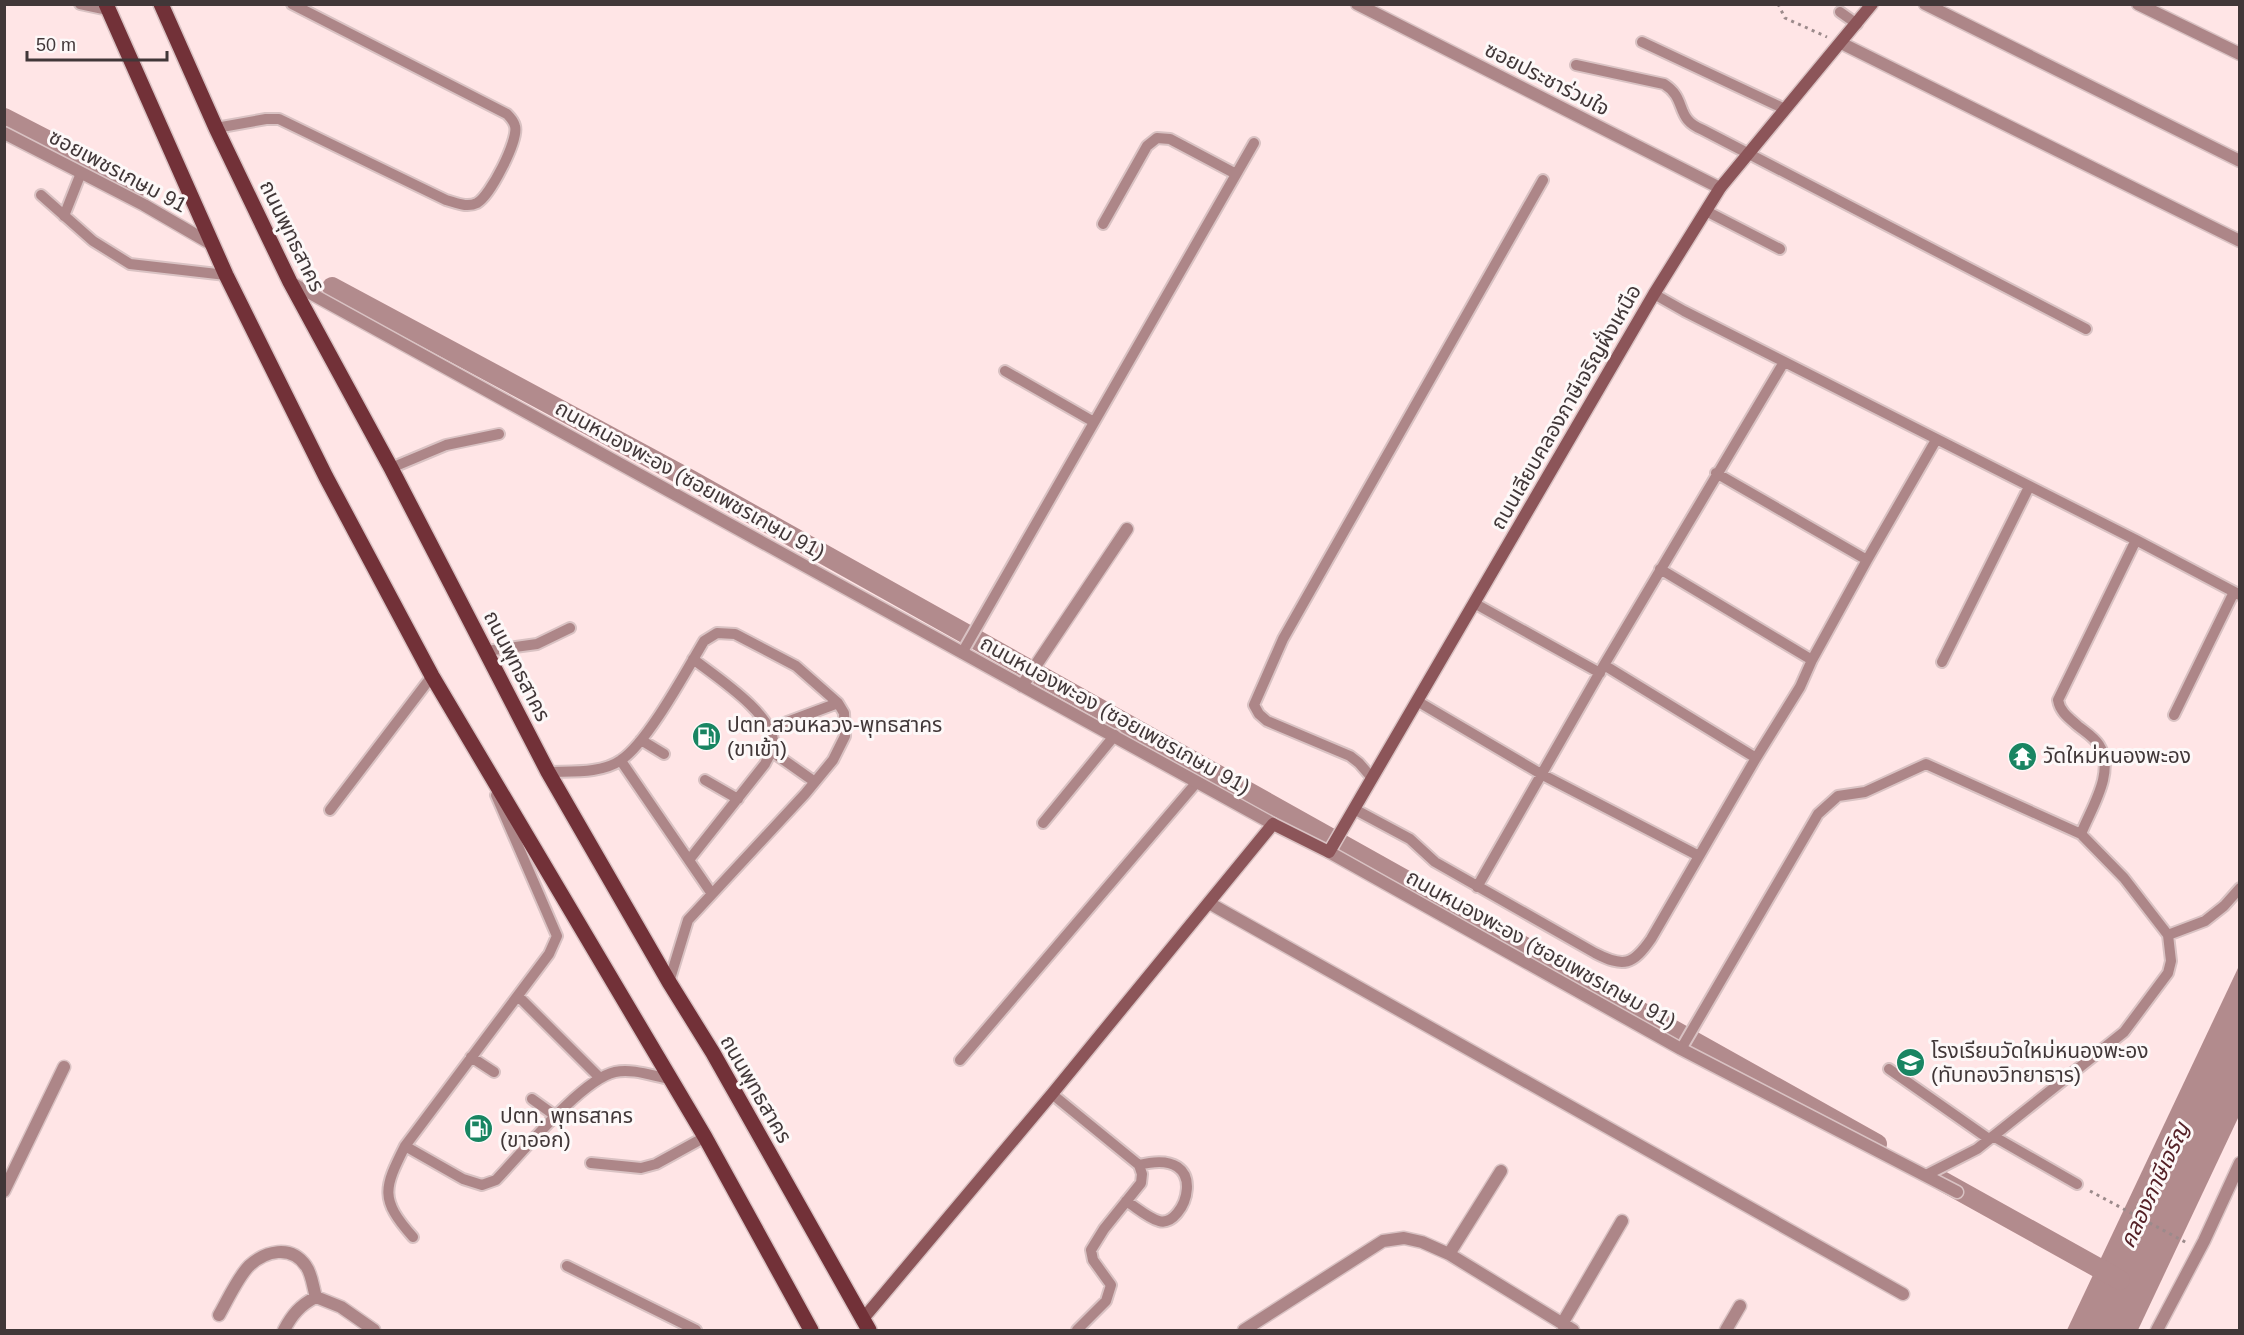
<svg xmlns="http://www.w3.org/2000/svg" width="2244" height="1335" viewBox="0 0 2244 1335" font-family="Helvetica,'Noto Sans Thai',sans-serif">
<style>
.water{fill:#b28b8d}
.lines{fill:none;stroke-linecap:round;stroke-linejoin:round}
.canal{stroke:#b28b8d;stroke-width:20}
.service-casing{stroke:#d9c2c3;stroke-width:14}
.minor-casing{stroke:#d9c2c3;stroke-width:15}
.secondary-casing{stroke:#d9c2c3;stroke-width:15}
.primary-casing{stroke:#d9c2c3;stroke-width:18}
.path{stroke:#9c8a8b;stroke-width:3;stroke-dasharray:3 4.5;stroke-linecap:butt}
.service{stroke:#ad8688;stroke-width:10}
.minor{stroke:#ad8688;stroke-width:12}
.secondary{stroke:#8c5559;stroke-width:12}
.primary{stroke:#723138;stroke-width:15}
.labels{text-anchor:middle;stroke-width:6;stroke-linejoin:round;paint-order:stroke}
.street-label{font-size:21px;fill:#413738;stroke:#fdf8f8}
.poi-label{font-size:21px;fill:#413738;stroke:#fdf8f8;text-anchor:start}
.water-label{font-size:22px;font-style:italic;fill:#552127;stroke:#fdf8f8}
</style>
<rect width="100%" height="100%" fill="#ffe5e6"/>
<path class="water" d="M2239,966V1116L2138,1330H2067Z"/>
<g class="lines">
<path class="canal" d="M4,118L138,187
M332,287L691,480L1877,1144
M1942,1181L2120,1280"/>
<defs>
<path id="service" d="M80,4L108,10
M1840,12L1857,24
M1642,42L1785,109
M1576,65L1664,84C1688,99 1674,119 1703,130L2086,329
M216,128L266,119H279L446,200C457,203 467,208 477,203C490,196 519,140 515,126C514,122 510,117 507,114L292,4
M41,195L93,241L130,264L226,275
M1706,211L1780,249
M64,216L81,173
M1103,224L1147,146L1157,138L1170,139L1236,174
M1654,294L1684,311L2136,540L2240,595
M1005,371L1094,422
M391,468L446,445L499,434
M1716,473L1867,560
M1660,569L1812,660
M1474,603L1600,673
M486,651L537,644L570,628
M962,653L1254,143
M1942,662L2029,487
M1604,665L1756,758
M1417,701L1541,774L1699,856
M2174,715L2234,592
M771,728L838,703
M641,740L664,754
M771,751L815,782
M621,761L712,894
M548,772C571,771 601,774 621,760C648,742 686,671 704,641L717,633L735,634L796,666L838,703L844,713L845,736L833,760L805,794L688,920L669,982
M1372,778L1359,763L1350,756L1267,721L1259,714L1254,705L1283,639L1543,180
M705,780L738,799
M1354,809L1410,839L1435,862L1595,953C1624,968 1633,965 1651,939L1756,758L1800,687L1812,660L1867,560L1936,440
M330,810L432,676
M1043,823L1115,735
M689,860L765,764C767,759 772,752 773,746C777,716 715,676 693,659
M1477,887L1604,665L1784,362
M2168,935L2205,921L2224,906L2240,888
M518,996L600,1078
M1681,1049L1818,814L1838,796L1865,792L1926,764L2081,834
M471,1057L494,1072
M960,1060L1197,782
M1889,1069L1989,1139
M1052,1094L1139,1165L1142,1174L1141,1183L1104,1229L1091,1250L1093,1260L1111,1285L1106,1301L1077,1330
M532,1099L557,1117
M1993,1136L2077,1184
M405,1146L463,1179L482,1185L496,1180C521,1154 582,1079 615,1072C632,1068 653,1076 670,1079
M591,1163L641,1168L656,1164L705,1137
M1926,1175L1977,1149L2124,1032L2168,973L2171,961L2168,935L2124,878L2081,834C2091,808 2116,772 2099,745C2094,737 2084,731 2078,726C2069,718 2060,712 2058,700L2136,540
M1126,1201C1136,1207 1148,1218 1159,1221C1185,1229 1214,1146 1139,1165
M413,1237C379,1199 384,1188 405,1146L549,954L557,936L496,795
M567,1266L696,1330"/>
<path id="minor" d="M1357,4L1720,188
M1925,4L2240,161
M2138,4L2240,54
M1841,43L2240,241
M4,133L144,205L213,245
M290,282L1273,824
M1022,686L1127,529
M1329,852L1681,1049L1957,1192
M1209,903L1903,1294
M4,1191L64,1067
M1449,1254L1501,1171
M219,1315C227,1301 238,1277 249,1266C265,1251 291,1244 306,1266C312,1274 313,1288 316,1297
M1562,1324L1622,1221
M284,1330C292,1315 300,1305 316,1297L341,1307L374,1330
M1244,1330L1383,1241L1404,1238L1422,1242L1449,1254L1573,1330
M1726,1330L1740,1306
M2157,1330L2204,1241L2240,1163"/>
<path id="secondary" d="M862,1320L1052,1094L1273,824L1329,852L1654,294L1720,188L1872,4"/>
<path id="primary" d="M106,4L226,275L326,477L432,676L705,1137L811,1330
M161,4L216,128L290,282L391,468L548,772L669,982L713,1053L869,1330"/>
</defs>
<use href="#service" class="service-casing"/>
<use href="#minor" class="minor-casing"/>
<use href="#secondary" class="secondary-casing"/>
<use href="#primary" class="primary-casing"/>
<path class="path" d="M1778,4L1785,18L1827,37
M2090,1191L2187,1243"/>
<use href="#service" class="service"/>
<use href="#minor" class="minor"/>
<use href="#secondary" class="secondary"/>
<use href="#primary" class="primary"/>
</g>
<defs>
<symbol id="fuel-disc" viewBox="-11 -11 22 22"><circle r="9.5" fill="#198562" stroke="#fdf8f8"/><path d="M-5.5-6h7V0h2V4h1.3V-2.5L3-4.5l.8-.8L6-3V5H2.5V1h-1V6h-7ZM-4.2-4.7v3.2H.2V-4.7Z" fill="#fff"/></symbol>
<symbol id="temple-disc" viewBox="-11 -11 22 22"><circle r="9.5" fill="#198562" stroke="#fdf8f8"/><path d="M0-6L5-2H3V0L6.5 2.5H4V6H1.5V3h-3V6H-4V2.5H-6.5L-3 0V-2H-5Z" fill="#fff"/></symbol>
<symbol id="school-disc" viewBox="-11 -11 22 22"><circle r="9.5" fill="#198562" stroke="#fdf8f8"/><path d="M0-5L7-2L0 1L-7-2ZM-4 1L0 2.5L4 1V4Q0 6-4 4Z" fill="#fff"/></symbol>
</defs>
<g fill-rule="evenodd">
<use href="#fuel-disc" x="690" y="720" width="33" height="33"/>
<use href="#temple-disc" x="2006" y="740" width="33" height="33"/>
<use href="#school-disc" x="1894" y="1046" width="33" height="33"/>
<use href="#fuel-disc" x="462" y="1112" width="33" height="33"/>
</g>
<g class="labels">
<g class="street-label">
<text transform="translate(1547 79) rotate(27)" y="7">ซอยประชาร่วมใจ</text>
<text transform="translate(118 171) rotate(28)" y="7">ซอยเพชรเกษม 91</text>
<text transform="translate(292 236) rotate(64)" y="7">ถนนพุทธสาคร</text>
<text transform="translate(1566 407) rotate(-60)" y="7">ถนนเลียบคลองภาษีเจริญฝั่งเหนือ</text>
<text transform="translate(690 480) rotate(29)" y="7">ถนนหนองพะอง (ซอยเพชรเกษม 91)</text>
<text transform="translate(517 666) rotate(63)" y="7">ถนนพุทธสาคร</text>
<text transform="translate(1115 715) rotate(29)" y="7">ถนนหนองพะอง (ซอยเพชรเกษม 91)</text>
<text transform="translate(1541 949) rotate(29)" y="7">ถนนหนองพะอง (ซอยเพชรเกษม 91)</text>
<text transform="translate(756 1089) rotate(60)" y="7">ถนนพุทธสาคร</text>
</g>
<g class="poi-label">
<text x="727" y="732">ปตท.สวนหลวง-พุทธสาคร<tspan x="727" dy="24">(ขาเข้า)</tspan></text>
<text x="2043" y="763">วัดใหม่หนองพะอง</text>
<text x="1931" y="1058">โรงเรียนวัดใหม่หนองพะอง<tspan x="1931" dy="24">(ทับทองวิทยาธาร)</tspan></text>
<text x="500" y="1123">ปตท. พุทธสาคร<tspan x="500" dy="24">(ขาออก)</tspan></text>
</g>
<g class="water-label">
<text transform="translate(2154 1185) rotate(-65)" y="8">คลองภาษีเจริญ</text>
</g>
</g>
<rect width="2244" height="1335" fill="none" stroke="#413738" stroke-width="12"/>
<path d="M27 51v9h140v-9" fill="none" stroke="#413738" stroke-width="3"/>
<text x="36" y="51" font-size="18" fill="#413738" stroke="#fdf8f8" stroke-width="4.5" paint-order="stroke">50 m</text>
</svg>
